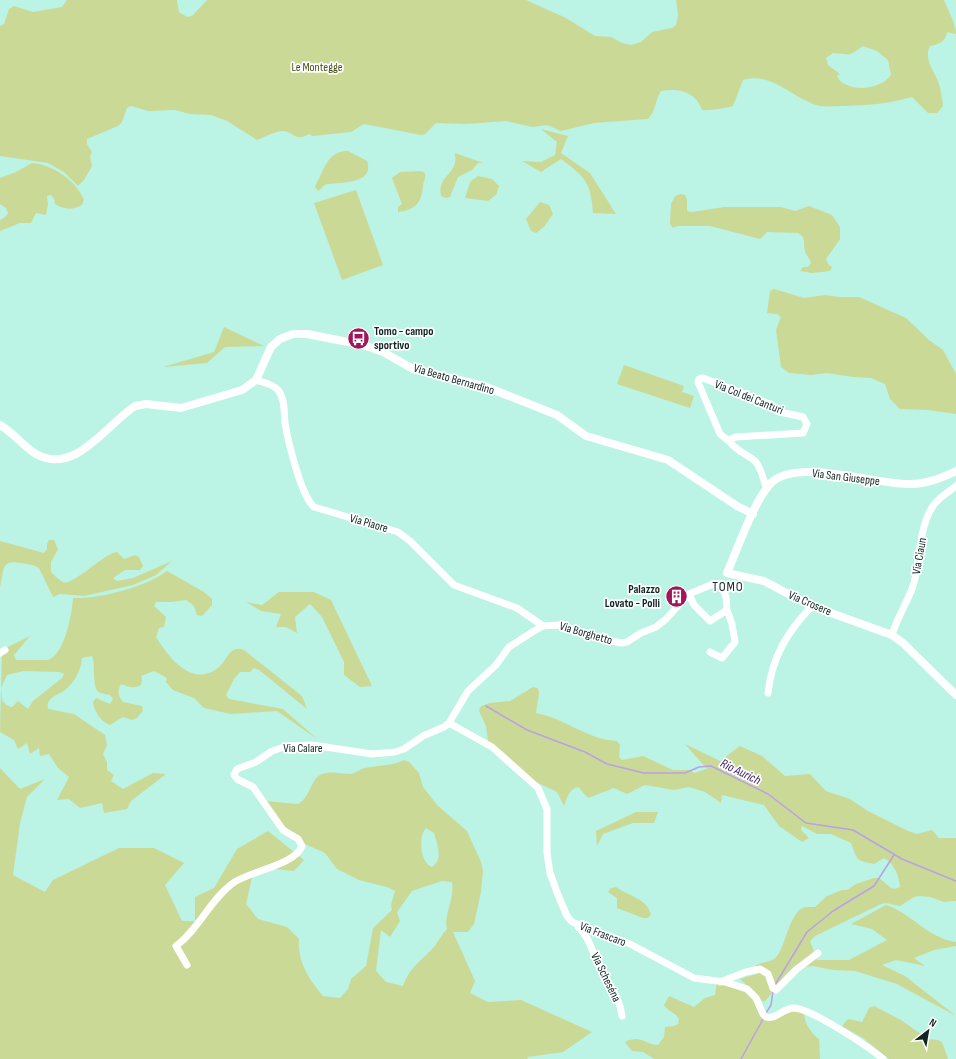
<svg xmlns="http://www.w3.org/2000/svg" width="956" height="1059" viewBox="0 0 956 1059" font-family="'Sofia Sans Condensed',sans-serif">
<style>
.green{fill:#cbd997;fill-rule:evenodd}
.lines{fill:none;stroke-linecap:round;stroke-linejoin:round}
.stream{stroke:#b7a2e6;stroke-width:1.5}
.minor{stroke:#fff;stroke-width:7}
.tertiary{stroke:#fff;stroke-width:8}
.labels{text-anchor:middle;stroke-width:3.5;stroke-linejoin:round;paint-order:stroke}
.park-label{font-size:12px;fill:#48511b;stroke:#fff}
.poi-label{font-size:12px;font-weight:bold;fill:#102622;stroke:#fff;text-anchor:start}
.street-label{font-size:12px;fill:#102622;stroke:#fff}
.water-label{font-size:13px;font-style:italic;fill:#40206e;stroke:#fff}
.quarter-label{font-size:14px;letter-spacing:1px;fill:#102622;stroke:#fff}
</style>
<rect width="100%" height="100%" fill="#bbf3e5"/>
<path class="green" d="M67,0H177L179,12L187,17L192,16L207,0H526L566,18L595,36L611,37L622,43L631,45L641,42L652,32L672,28L676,25L678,15L676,0H944C948,10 956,24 956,34L947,32C945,42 940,44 930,46C923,60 935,71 939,84C941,91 942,98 943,106L937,113H928L912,97C888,104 870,105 845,106C837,106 828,107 820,106C793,100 773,71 743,80L733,106C725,108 710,111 702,110C695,91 679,88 661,91C655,100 656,111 648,119L594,123L561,131L547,125L532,127L506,121L467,124L436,123L425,134L421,135L364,124L351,132L313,136L309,134C294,143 293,130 282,131C273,132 265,137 257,140L227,121L211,115L190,114L175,110L148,111L131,106L127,108L122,122L118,126L87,139V144L92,152L90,156L92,166L84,180L78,186L64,172L48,163L0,156V26L4,24L9,9L14,6L33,12L62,7ZM863,46L877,51L888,60L891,75C881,90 846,94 837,76L840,74L828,65L826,58L833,53C853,54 846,58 863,46Z
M541,129L568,136L561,153L590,173L616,214L593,213C591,182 585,177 561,159L541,172L522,161L541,162L555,155L557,142Z
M348,151L367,161C375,184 342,182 328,184C324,184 321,189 318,191L315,187C317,181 320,177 322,172C328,160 333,151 348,151Z
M455,153L483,163H478L472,170L458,177L450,197L446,198L441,196C438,177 452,176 455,163C456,160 455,156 455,153Z
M32,163C53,165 76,180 84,200L82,205C73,210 64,210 55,204L54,199L51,195L47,196L48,205L46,215L36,213L31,223H20L0,231V220L5,217L8,213L6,208L0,204V178L16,172Z
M421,171L425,173C426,178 424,180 423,185C422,202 416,210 398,212V207L402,204L392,178L400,172Z
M478,176L492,179L499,186L496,195L488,201L465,198L470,182Z
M356,190L383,265L342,280L314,203Z
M680,194L685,195L687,200V211L692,212L724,207H781L795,211L809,206L832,215L840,227V239L826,259L828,264L832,267L830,271L812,273L800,271L803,267H808L811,263C810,259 806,255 805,251C803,243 807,238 798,233L767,232L760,239L710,226H678L673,228L670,224L671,204L675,196Z
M540,202L549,205L553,214L544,227L536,233L531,231L526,219Z
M774,289L804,298L825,295L839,297H859L906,318L929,340L943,350L956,374V414L928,410L900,409L890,399L885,384L871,378L853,377L827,373L811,375L789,373L781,367L776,330L781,317L777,314L767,313L770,291Z
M224,327L264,346L225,347L207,363L163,367L214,352Z
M624,365L684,386L682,392L694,396L690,408L617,384Z
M49,540H54L58,549L51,562V572C54,575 59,580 63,582C72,587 104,553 117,552L124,559L135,555L139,557L143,566L140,570H125L113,578L117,581L133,578L172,561L156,575L133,585L84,596L60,594L53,597L39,568C33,564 27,564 20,563C0,559 4,573 0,587V541L44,553L47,549V544Z
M167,571L204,592L212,599V605L202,616L197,615L194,606L186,600L171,602H156L154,606L166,617L164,627L159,628L156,637C169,658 193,689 219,667C227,660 230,644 244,650L302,696L307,709L259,670L254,668L250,672H240L234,679L226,695L229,699L283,709L317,739L277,711L231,714L204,708L194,698L173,690L166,682L167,678L154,671L141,676L142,680L141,685C133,689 129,687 121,684C117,691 118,696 123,702L142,706L143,711L137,718L132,720L123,717L110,725C101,722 94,711 93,702L96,698L110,704L113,699L110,695C107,694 103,694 100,693C91,689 96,664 92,656L82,658C81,670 75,682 65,690C57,696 46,697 48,709L74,714L105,735L107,745L103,754L107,762V770L114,775L111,781L123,789L153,773L166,774L131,801L127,809L104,813L102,803L80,808L69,799L57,800L69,777L58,768L49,754L40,756L39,748L30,754L27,743L18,749L14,740L0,732L2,650L30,636L14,655L16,660H48C65,654 72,614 73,598C99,599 146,587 167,571ZM23,671L59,672L64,674L62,678L33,701L28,709L18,701L12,707L6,705L2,700L1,688L7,675Z
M279,592H314L331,600L372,686L360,687L344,675V662L322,617L310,604L295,617L297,633L286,627H276L281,614L261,611L246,602L262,605Z
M533,687L538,688L539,693L536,713C564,718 588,740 617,741L620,745L619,757L622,760L643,756L673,770H690L694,773L707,769L685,744L720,761L740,746L762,756L785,776L810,774L826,791L850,799L868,811L908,831L917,834L932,830L939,838H956V901L944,902L930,897L919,896L914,897L900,906L886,903L881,904L815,936L810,941L817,960H849L887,940L872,929L851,924L886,905C913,914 927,938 956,942V946L934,950L914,958L925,966L896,960L882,965L905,976L956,1016L897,984L855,971L833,970L813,966L796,968V965C783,975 776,990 764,1002L740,979L763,972L759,967L755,966C762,961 772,963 777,956C786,945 790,910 805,907C808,907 812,907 815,907L827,896L842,890H847L856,884L874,878H879L891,888L895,889L900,887C899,876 895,864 884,858L874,864C854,860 858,860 851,843L831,834H817L802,826L801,830L809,838L802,842L779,826L764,805L722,795L721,803L705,792L689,787L674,790L645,785L627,794L614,788L588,798L578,787C569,789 567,798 564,806L557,792L536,782L488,741L486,726L479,711L480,707L489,703L510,701Z
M404,760L409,762L419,773L423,787L438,806L467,831L481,862L483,871L481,892L474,924L468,932H453L475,981L470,993L488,1002L521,1000L592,1032L563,1052L528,1057L527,1059H0V768L20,789L45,779L27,797L20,823L13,875L45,892L53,880L119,848H154L184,863L165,885L182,921H195V897L214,888L237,849L268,831L304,860L294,871L265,868L252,878L246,904L258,919L287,927L299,939C297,961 309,980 323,996L340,998L348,989L351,979L366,966L373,928L392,910L391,905L395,891L387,887L359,880L337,869L325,853L305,844L301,839L283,830L265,801L298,804C310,798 310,781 320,775C330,770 341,774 351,774C356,773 360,769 365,768C379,765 392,766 404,760ZM426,828L434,833C437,844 444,859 432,867C420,863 418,836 426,828ZM442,881L452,882C455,899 443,916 447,929C441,935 438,943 432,949C419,963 410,967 403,986L386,982L376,971L381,930L390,937L400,921L397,912L412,891Z
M636,812H658L654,823H633L603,834L597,846L596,831Z
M616,887C628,896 646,898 651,914L648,918H643L617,908V898L608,892L611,888Z
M717,980L748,991L762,1016L791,1010L804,1012C804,1023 811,1033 819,1039L820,1059H654L643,1052L632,1051L625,1042C641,1034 645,1045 658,1045L664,1037L665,1027L674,1026L678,1024L679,1019C675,1012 668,1012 664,1005L669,996L694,1007L705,998L715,995Z
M874,1006L901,1020L928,1039L938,1040L942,1042L948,1059H889L863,1038L842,1026L848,1019L862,1022L869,1008Z"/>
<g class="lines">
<path class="stream" d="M486,706L527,730L585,752L607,764L644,773H685L699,767L711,766L768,794L806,823L853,830L902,859L956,881
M775,985L807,932L833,911L874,886L894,855
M766,1013L771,1005L773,991
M741,1059L763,1019"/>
<path class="minor" d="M256,380C263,382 273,384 278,390C285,399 284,412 285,423C288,441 301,496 314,507L398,532L410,541L454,585L517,608L543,626
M730,442L720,434L698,382L699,379L703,378L770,404L780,412L803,417L807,424L803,433L736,437L731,439L730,442C737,452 748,454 756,462C762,470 763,480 767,489
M689,594L694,605L710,621L727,610L726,597L721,584
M892,635C897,618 907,603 913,586C921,561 918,528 933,506C939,497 948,493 956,486
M710,652L722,658L735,642L732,624L727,610
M0,653L5,650
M768,693C772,657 787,632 812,606
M449,723L492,747L538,788L547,809V853L550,873L558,895L567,916L572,922L630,944L694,978L725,982L747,989L756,998L763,1014L766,1017C776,1020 783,1008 794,1008C812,1009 869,1047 883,1059
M578,927C590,938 592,952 599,965C607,983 620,996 622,1016
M187,965L176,946C199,929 210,900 233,883C250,871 295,865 302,846L298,839L283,830L253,787L237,779L234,775L237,769L256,762L272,751L287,746L312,745L372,754L395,752L404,749L423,736L444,727L449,723L468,691L496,665L509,647L534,631L543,626L560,625L594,637L621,643L627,642L641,633L656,627L666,619L689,594L713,584H721
M720,982L746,972L760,969L768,974L773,988L776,990L797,969L818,953"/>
<path class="tertiary" d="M0,425C14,433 23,446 36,454C75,476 107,424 135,406L146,404L181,408L242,390L256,380L271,347L280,339L293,334H307L363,345L383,352L413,369L484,386L557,415L586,436L668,460L737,506L753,514
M956,471C941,478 927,484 910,484C875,485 800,458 772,482C755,498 737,550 727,573L764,581L809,605L892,635L903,643L956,695"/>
</g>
<defs>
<symbol id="bus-disc" viewBox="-11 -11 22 22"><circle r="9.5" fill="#a2145b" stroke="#fff"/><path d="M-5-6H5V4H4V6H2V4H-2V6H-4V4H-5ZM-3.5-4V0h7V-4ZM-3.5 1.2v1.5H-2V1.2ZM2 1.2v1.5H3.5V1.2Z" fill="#fff"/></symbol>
<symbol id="building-disc" viewBox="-11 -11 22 22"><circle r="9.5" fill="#a2145b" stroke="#fff"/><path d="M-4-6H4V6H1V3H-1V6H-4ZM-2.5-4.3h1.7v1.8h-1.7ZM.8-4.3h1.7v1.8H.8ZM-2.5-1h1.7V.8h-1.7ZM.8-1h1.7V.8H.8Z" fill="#fff"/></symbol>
</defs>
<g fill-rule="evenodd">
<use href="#bus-disc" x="346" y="326" width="25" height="25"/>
<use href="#building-disc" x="664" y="584" width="25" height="25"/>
</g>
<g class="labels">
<g class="park-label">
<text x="317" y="71">Le Montegge</text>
</g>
<g class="poi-label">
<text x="374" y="335">Tomo - campo<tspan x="374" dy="14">sportivo</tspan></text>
<text x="660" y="593" text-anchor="end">Palazzo<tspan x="660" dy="14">Lovato - Polli</tspan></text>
</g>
<g class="street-label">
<text transform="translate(454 379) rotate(16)" y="4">Via Beato Bernardino</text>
<text transform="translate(749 397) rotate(22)" y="4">Via Col dei Canturi</text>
<text transform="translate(846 477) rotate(7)" y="4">Via San Giuseppe</text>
<text transform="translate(369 523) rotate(16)" y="4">Via Piaore</text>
<text transform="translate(919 556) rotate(-80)" y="4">Via Ciaun</text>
<text transform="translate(810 603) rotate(23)" y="4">Via Crosere</text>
<text transform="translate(586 633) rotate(16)" y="4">Via Borghetto</text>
<text x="303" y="752">Via Calare</text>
<text transform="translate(603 934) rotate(21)" y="4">Via Frascaro</text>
<text transform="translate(606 977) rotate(64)" y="4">Via Scheséna</text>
</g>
<g class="water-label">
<text transform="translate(741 771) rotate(26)" y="5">Rio Aurich</text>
</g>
<g class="quarter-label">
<text x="728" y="591">TOMO</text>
</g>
</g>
<g transform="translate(928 1031) rotate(31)" stroke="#ffffff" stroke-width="3" paint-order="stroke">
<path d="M0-3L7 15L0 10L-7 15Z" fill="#102622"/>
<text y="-6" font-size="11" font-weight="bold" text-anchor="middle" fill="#102622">N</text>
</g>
</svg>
